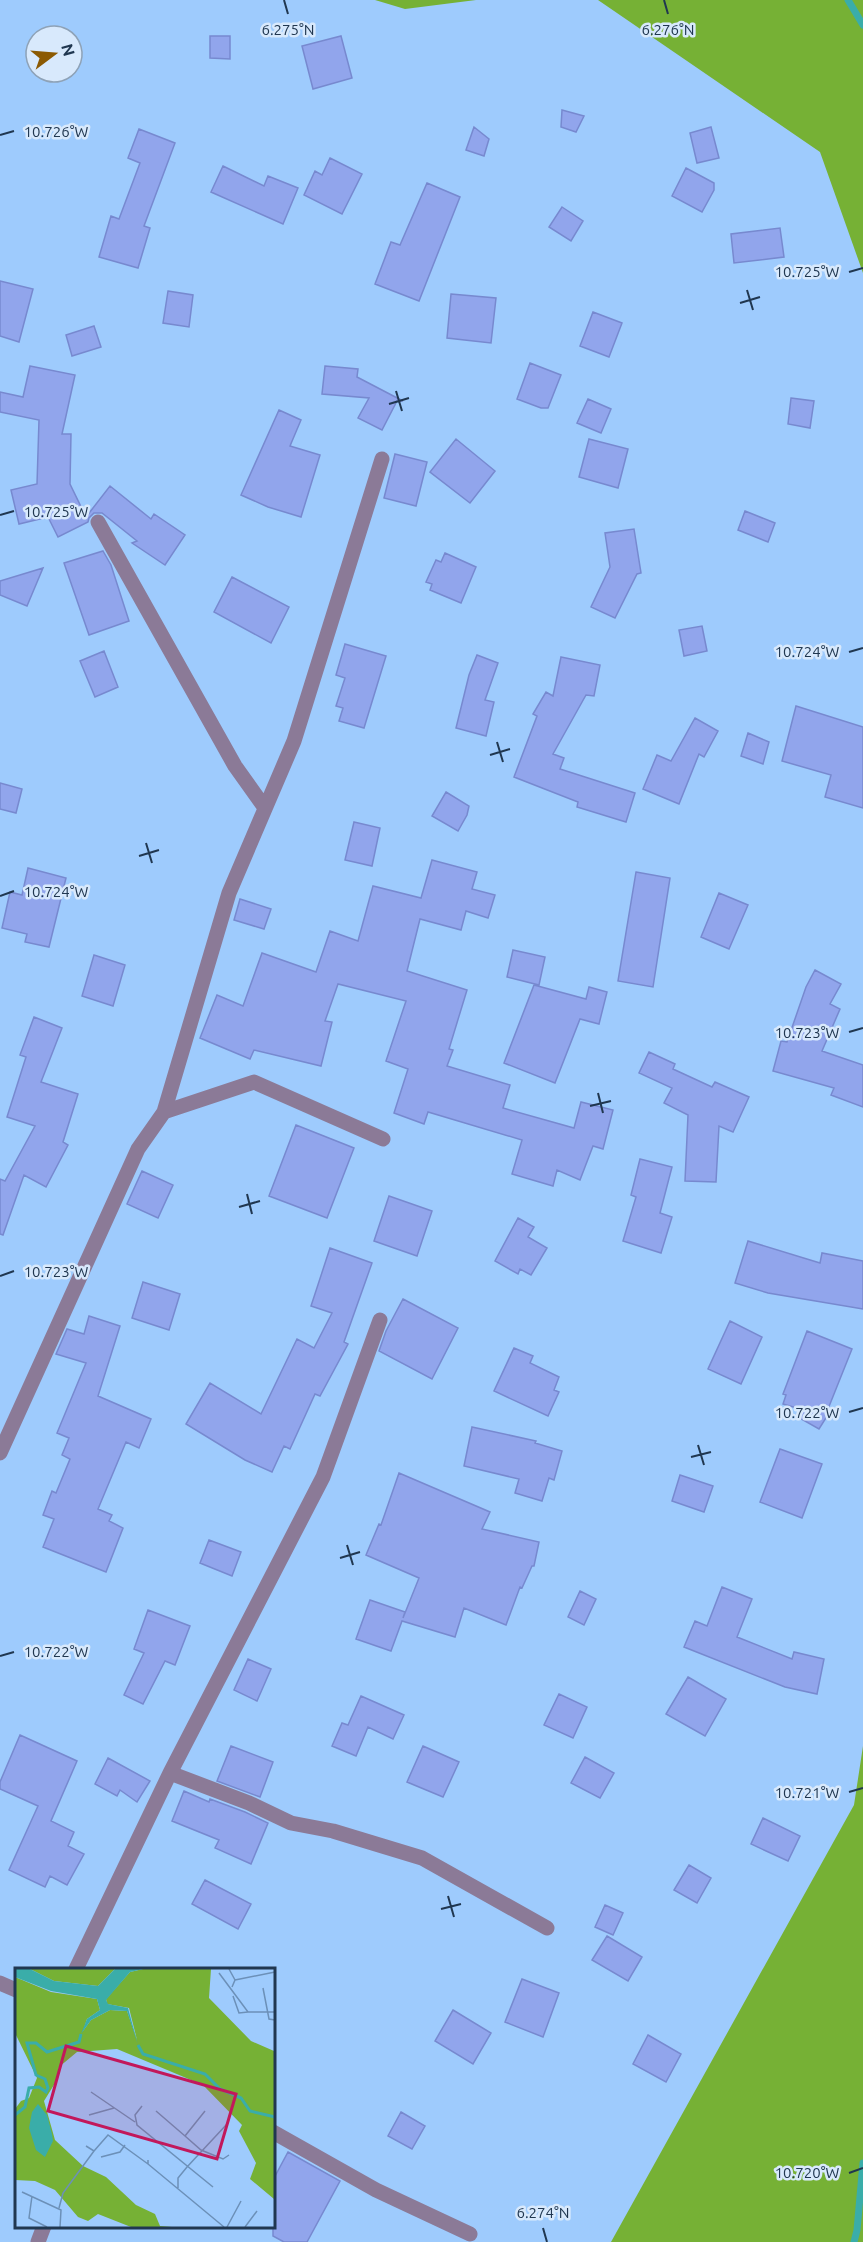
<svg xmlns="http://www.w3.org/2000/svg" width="863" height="2242" viewBox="0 0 863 2242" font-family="Ubuntu,sans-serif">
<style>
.green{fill:#76b135}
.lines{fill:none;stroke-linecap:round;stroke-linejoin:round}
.stream{stroke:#3aada9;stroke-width:7}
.building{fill:#91a5ec;stroke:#7789cf;stroke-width:1.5}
.minor{stroke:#8b7a97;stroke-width:15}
.ticks{fill:none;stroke:#203750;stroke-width:2}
.inset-river{fill:none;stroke:#3aada9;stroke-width:3}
.inset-road{fill:none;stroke:#6c90b8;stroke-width:1.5}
.view{fill:#c2185b;fill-opacity:0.15;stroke:#c2185b;stroke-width:3}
.inset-edge{fill:none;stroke:#203750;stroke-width:3}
.ticks-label{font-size:15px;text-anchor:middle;fill:#203750;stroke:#d8e9fc;stroke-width:5;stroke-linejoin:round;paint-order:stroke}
</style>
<rect width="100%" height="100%" fill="#9ecbfd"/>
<path class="green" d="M375,0H476L405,9Z
M598,0H863V273L820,152Z
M863,1746V2242H611L854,1805Z"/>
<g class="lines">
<path class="stream" d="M848,0L863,25
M854,2242L857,2230L863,2163"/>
</g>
<path class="building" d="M210,36H230V59L210,58Z
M341,36L352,78L313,89L302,46Z
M562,110L584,116L576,132L561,127Z
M474,127L489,139L484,156L466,150Z
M711,127L719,158L697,163L690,133Z
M139,129L175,143L144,226L150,228L138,268L99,257L111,216L119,219L140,163L128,158Z
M330,158L362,174L342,214L304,195L315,171L322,175Z
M223,166L264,186L268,176L298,188L283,224L211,192Z
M686,168L714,183V190L702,212L672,196Z
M427,183L460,197L419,301L375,284L391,242L400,245Z
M562,207L583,221L571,241L549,227Z
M780,228L784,257L734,263L731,234Z
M0,281L33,289L19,342L0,336Z
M168,291L193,295L189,327L163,323Z
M451,294L496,298L491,343L447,338Z
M593,312L622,323L609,357L580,346Z
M94,326L101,347L72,356L66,335Z
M530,363L561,375L548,408H541L517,399Z
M30,366L75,375L62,434H71L70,484L86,517L110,486L151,519L154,514L185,535L165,565L132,543L137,541L102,513H94L89,518L88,522L58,537L48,517L19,524L11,490L37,484L39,420L0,412V392L23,397Z
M325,366L358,369L357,377L403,401H397L382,430L358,418L369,398L322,394Z
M791,398L814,401L810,428L788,424Z
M588,399L611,409L601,433L577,423Z
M279,410L301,420L290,446L320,455L301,517L268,507L241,495Z
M456,439L495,471L470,503L430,472Z
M589,439L628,449L618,488L579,477Z
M395,454L427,462L416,506L384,498Z
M745,511L775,523L768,542L738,530Z
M634,529L641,573L637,574L615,618L591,607L610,567L605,533Z
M103,551L111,565L129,621L89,635L64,563Z
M445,553L476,567L461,603L430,590L432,584L426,582L436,560L441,562Z
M43,568L27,606L0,595V581Z
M232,577L289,607L271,643L214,612Z
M702,626L707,651L684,656L679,630Z
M345,644L386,656L364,728L339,721L343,708L336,706L345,678L336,675Z
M104,651L118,687L95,697L80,661Z
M477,655L498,663L485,700L494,702L486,736L456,728L469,675Z
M561,657L600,665L594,696L586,695L553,754L564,758L560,769L635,793L626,822L577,807L578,802L514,777L537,716L533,714L546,692L553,696Z
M796,706L863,727V808L825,797L831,775L782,761Z
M695,718L718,731L704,757L699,754L679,804L643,789L657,755L671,761Z
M748,733L769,742L763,764L741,756Z
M0,783L22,789L16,813L0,809Z
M446,792L469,806L467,815L458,831L432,816Z
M354,822L380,828L372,866L345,860Z
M432,860L477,872L472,889L495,895L488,918L466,911L461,930L420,919L407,971L467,990L449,1049L453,1050L447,1066L510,1085L503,1108L574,1128L581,1102L613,1110L603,1149L593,1146L580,1180L557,1170L553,1186L512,1174L522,1140L428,1112L424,1124L394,1113L408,1069L386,1061L406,1001L338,984L325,1021L332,1022L321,1066L254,1050L250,1059L200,1038L217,995L243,1006L262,953L316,972L330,931L358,941L373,886L421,898Z
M28,868L66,878L49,947L25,942L27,934L2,928L10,892L22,895Z
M636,872L670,878L653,987L618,981Z
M719,893L748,905L729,949L701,937Z
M240,899L271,909L264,929L234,920Z
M513,950L545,957L539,985L507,977Z
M94,955L125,965L113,1006L82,996Z
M815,970L841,984L830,1004L840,1009L822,1051L863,1065V1107L831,1095L834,1088L773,1071L781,1041L787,1042L806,987Z
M534,985L586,999L589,987L607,992L599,1024L580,1019L555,1083L504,1063Z
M34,1017L62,1028L41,1082L78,1094L63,1142L68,1145L46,1187L24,1175L3,1235L0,1234V1179L5,1181L35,1126L7,1117L26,1057L20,1055Z
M649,1052L675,1064L673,1069L712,1087L715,1082L749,1097L733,1132L719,1126L716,1182L685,1181L688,1115L664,1103L672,1088L639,1073Z
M296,1125L354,1148L327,1218L269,1196Z
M640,1159L672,1167L660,1213L672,1217L661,1253L623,1241L636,1197L631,1195Z
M142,1171L173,1185L158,1218L127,1204Z
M389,1196L432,1211L417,1256L374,1241Z
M518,1218L534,1227L528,1237L547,1248L531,1275L520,1269L518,1274L495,1261Z
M748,1241L820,1263L822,1253L863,1261V1309L768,1293L735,1283Z
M330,1248L372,1263L344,1342L348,1344L320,1396L315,1394L290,1449L284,1446L272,1472L245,1460L186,1424L210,1383L261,1414L297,1339L314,1348L332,1313L311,1306Z
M143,1282L180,1294L169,1330L132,1318Z
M403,1299L458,1328L432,1379L379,1351L386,1331Z
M89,1316L120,1326L98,1396L151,1419L139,1448L126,1442L98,1509L112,1515L109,1521L123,1528L106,1572L43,1547L54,1519L43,1515L52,1491L56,1493L70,1459L62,1455L69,1438L57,1433L86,1363L56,1354L67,1329L84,1334Z
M730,1321L762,1337L741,1384L708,1369Z
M807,1331L852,1349L828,1409L831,1410L819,1429L796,1416L800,1409L783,1404L786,1395L783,1394Z
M514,1348L533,1356L530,1363L559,1377L554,1390L559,1392L548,1416L494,1391Z
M472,1427L536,1441L535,1443L562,1451L554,1480L549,1478L542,1501L515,1493L519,1479L464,1466Z
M780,1449L822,1464L802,1518L760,1502Z
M399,1473L490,1512L482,1529L539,1542L534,1566H532L522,1588L520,1587L506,1625L464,1608L455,1637L402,1621L391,1651L356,1639L370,1600L405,1612L403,1618L419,1578L366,1555L379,1524L381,1525Z
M680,1475L713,1486L704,1512L672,1501Z
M209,1540L241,1552L232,1576L200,1563Z
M722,1587L752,1599L737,1637L792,1659L794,1652L824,1659L817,1694L785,1687L684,1647L695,1621L707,1626Z
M580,1591L596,1599L584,1625L568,1617Z
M148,1610L190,1626L175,1665L165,1661L143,1704L124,1695L144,1653L134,1649Z
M248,1659L271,1669L257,1701L234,1690Z
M688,1677L726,1699L705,1736L666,1714Z
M559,1694L587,1707L573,1738L544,1725Z
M361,1696L404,1715L393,1739L368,1727L356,1756L332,1746L342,1723L348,1725Z
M20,1735L77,1761L51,1821L74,1832L68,1846L84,1854L67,1885L50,1876L45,1887L9,1870L38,1806L0,1789V1782Z
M231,1746L273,1762L260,1797L217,1781Z
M423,1746L459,1762L443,1797L407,1782Z
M585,1757L614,1773L600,1798L571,1783Z
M108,1758L150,1781L137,1802L120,1790L117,1796L95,1784Z
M184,1791L209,1802L210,1799L245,1812L268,1823L251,1864L215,1848L219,1840L172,1821Z
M763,1818L800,1836L788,1861L751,1844Z
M689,1865L711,1878L697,1903L674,1890Z
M205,1880L251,1904L238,1929L192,1904Z
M605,1905L623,1913L613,1935L595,1927Z
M607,1936L642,1957L628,1981L592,1960Z
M522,1979L559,1993L543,2037L505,2022Z
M453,2010L491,2033L473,2064L435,2041Z
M648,2035L681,2054L666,2082L633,2064Z
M401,2112L425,2126L412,2149L388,2136Z
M288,2152L340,2181L307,2242H284L273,2236V2180Z"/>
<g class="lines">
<path class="minor" d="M98,522L235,766L265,808
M164,1112L229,893L294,741L382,459
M0,1453L138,1149L164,1112L254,1082L383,1139
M170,1773L323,1477L380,1320
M76,1969L170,1773L249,1803L291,1823L333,1831L422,1858L547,1928
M0,1983L16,1990
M273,2132L376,2190L470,2234
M38,2242L44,2226"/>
</g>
<path class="ticks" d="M284,0L288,14M664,0L668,14M0,135L14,131M849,272L863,268M747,290L753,310M740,303L760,297M396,391L402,411M389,404L409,398M0,515L14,511M849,652L863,648M497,742L503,762M490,755L510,749M146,843L152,863M139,856L159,850M0,896L14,891M849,1032L863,1028M598,1093L603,1113M590,1106L611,1101M247,1194L252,1214M239,1207L260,1201M0,1276L14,1271M849,1412L863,1408M698,1445L704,1465M691,1457L711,1452M347,1545L353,1565M340,1558L360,1552M0,1656L14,1652M849,1792L863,1788M448,1896L454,1917M441,1909L461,1904M849,2173L863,2168M543,2228L547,2242"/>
<g transform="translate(15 1968)">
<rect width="260" height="260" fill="#9ecbfd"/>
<path d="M15,1H100L83,18L39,13ZM128,1H196L194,30L236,73L259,83V231L235,211L241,195L224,163L227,157L188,117L102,81L62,84L44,99L42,112L29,133L40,172L68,198L91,209L121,237L140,246L145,258L157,259H116L83,246L73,253L63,249L40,222L20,213L0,212V141L6,133L14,130L22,110L0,65V9L36,24L82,31L85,42L72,51L68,63L76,52L95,42L112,43L122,72L114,40L92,36L91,31L115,4Z" fill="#76b135"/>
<path d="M0,1H15L39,13L83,18L100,1H128L115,4L91,32L93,36L113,40L123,77L112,43L95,42L76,52L66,66L72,51L85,42L82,31L36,23L0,9ZM23,136L32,147L37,166L38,173L30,189L21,182L14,160L17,144Z" fill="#3aada9"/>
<path class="inset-river" d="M123,77L128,86L190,106L205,121L226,130L235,143L260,149M0,147L10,139L14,120L24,119L31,124L33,120L30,111L21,107L12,75H21L32,84L64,74L66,66"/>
<path class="inset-road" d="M214,1L220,12L217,19M204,5L233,44H260M220,12L260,4M248,20L254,51L260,52M218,28L224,45L233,44M76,124L120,154M127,138L120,147L122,157L198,219M141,143L170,168M190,143L170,168L186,182L208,191L214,187M74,147L99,140M71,178L79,183L93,167L133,196M86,189L105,184L110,177M133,192V196L209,259M163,220V210L172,199L212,156M7,224L46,242L45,259M17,228L14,250L32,259M44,240L48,225L79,183M212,259L226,233M230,259L242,243"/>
<path class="view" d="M51,78L221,126L202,191L33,143Z"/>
<rect width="260" height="260" class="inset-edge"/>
</g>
<g class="ticks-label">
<text x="288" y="35">6.275°N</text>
<text x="668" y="35">6.276°N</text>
<text x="56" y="137">10.726°W</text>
<text x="807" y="277">10.725°W</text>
<text x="56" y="517">10.725°W</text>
<text x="807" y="657">10.724°W</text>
<text x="56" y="897">10.724°W</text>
<text x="807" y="1038">10.723°W</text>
<text x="56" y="1277">10.723°W</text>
<text x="807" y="1418">10.722°W</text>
<text x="56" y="1657">10.722°W</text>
<text x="807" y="1798">10.721°W</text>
<text x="807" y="2178">10.720°W</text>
<text x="543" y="2218">6.274°N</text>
</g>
<g transform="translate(54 54) rotate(74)"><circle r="28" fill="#d8e9fc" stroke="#8ea2b7" stroke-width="1.5"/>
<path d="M0-4.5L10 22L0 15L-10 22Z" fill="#8b5a03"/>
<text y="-9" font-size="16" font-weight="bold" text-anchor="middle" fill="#203750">N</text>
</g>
</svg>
